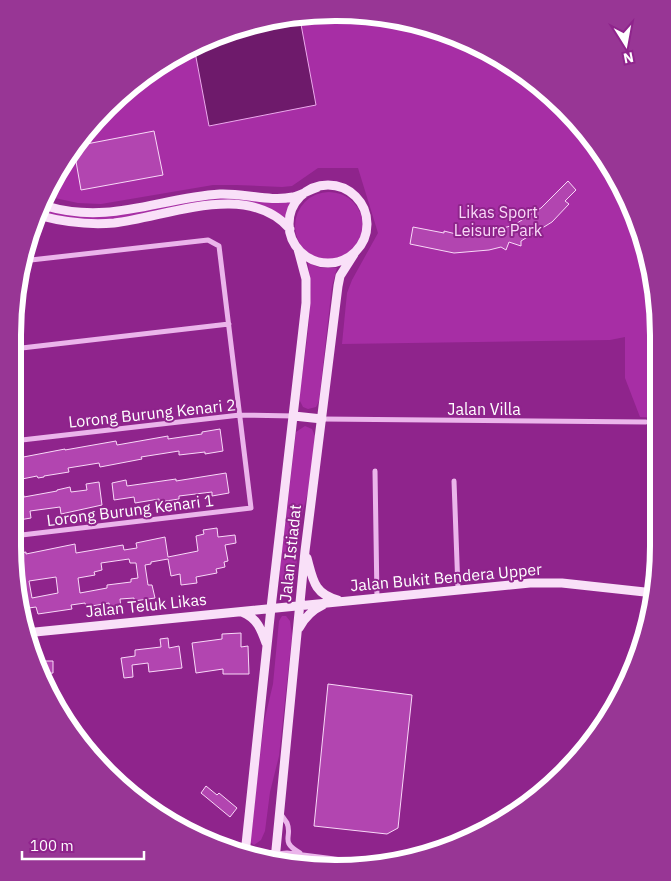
<svg xmlns="http://www.w3.org/2000/svg" width="671" height="881" viewBox="0 0 671 881" font-family="'IBM Plex Sans',sans-serif">
<style>
.green{fill:#a72ea5}
.water{fill:#6e1a6b;stroke:#eca9ec}
.building{fill:#b245b0;stroke:#f9d9f8;fill-rule:evenodd}
.lines{fill:none;stroke-linecap:round;stroke-linejoin:round}
.street{stroke:#ebb5eb;stroke-width:5}
.secondary{stroke:#f9e0f8;stroke-width:9}
.labels{text-anchor:middle;stroke-width:4;stroke-linejoin:round;paint-order:stroke}
.park-label{font-size:16px;fill:#f9d9f8;stroke:#8f248c}
.street-label{font-size:16px;fill:#fff;stroke:#8f248c}
.rim{fill:none;stroke:#fff;stroke-width:6}
</style>
<rect width="100%" height="100%" fill="#8f248c"/>
<path class="green" d="M273,19H399L515,67L604,156L641,231L656,294V418L640,417L625,378V337L610,340L342,344L347,293L352,280L378,233L358,168H318L292,186L282,187L236,185H213L101,204L78,203L50,197L79,139L156,67Z
M295 226a34 34 0 1 1 68 0a34 34 0 1 1-68 0Z
M228,197L294,201L286,219C237,180 167,213 112,219C88,221 66,218 43,212L44,209L62,214Z
M308,263L321,268H337L332,286L319,401L316,407L308,409L303,407L299,399C304,357 315,305 308,263Z
M305,426L312,429L315,436L310,485L302,514L294,586L291,591L287,592C280,587 280,577 280,569L296,432Z
M282,616H286L290,621L292,636L279,756L270,792L265,831L261,840L254,845L250,842L264,722L273,684L279,621Z"/>
<path class="water" d="M273,19H300L316,105L209,126L195,52L202,51V48Z"/>
<path class="building" d="M154,131L163,175L81,190L74,150L76,146Z
M568,181L576,190L565,201L569,204L552,222L521,241V246L509,242L506,250L501,247L489,250L454,253L410,244L413,227L444,233V231L456,234L485,233L514,225L541,208Z
M220,429L223,451L205,454V452L179,455V451L141,457L142,459L100,467L99,463L68,468L69,472L44,476V477L38,478L37,476L22,479L21,475L13,476V459L65,449V450L116,441L117,445L168,436V439L202,434V432Z
M226,473L229,493L212,496V492L179,496V499L159,502V499L135,503L134,497L114,500L112,483L126,480L127,486L176,479V481Z
M99,482L102,505L61,514L60,507L30,511L31,518L19,520L18,516L13,517V493L23,492L24,497L57,491V490L70,487L71,492L87,490L86,484Z
M217,528L218,537L235,535L236,543L225,545L228,561L224,562L225,567L216,569L217,573L196,577L197,583L181,585L180,574L171,576L168,559L151,562V564L145,565L148,585H152L155,598L134,601V598L120,599L121,608L110,610L109,603L86,607L85,603L71,605L72,609L38,614L36,607L21,609L14,554L26,552V554L75,544L76,553L123,545L124,550L137,548L136,543L165,537L168,557L198,551L196,536L204,534L203,530ZM129,559L130,563H136L138,578L131,579V582L107,585V588L80,593L78,578L95,575L94,572L102,570L101,563ZM56,577L58,593L32,598L29,581Z
M241,633V647L248,646L249,674H223V669L196,673L192,643L222,639V634Z
M168,638L169,648L179,646L182,668L149,672L148,663L132,665L133,677L124,678L121,658L135,656V650L161,647L160,639Z
M37,661H53V673L42,674Z
M328,684L412,695L398,828L387,834L314,826Z
M206,786L217,795L219,793L237,808L230,817L201,793Z"/>
<g class="lines">
<path class="street" d="M13,349L229,324
M322,419L646,422
M13,441L240,415L294,416
M375,471L377,598
M454,481L458,589
M13,536L251,508L219,246L208,240L22,261
M280,813C282,816 285,820 287,823C293,837 279,841 300,853
M276,854L287,853L374,864
M290,861L306,857"/>
<path class="secondary" d="M289 224a39 39 0 1 1 78 0a39 39 0 1 1-78 0Z
M46,206C110,225 159,198 220,194C244,193 270,202 293,197C301,195 310,190 318,187
M41,216C64,222 90,225 114,223C168,217 247,180 290,229
M294,416L322,419
M307,558C313,580 314,594 338,600
M242,612C257,618 261,629 266,643
M299,628C305,617 312,610 323,605
M25,633L530,583H562L654,593
M245,854L271,608L306,303V279L298,249
M258,858L266,855L276,854
M275,860L305,551L338,286L340,276L354,254"/>
</g>
<g class="labels">
<g class="park-label">
<text x="498" y="218">Likas Sport<tspan x="498" dy="18">Leisure Park</tspan></text>
</g>
<g class="street-label">
<text x="484" y="415">Jalan Villa</text>
<text transform="translate(152 413) rotate(-6)" y="6">Lorong Burung Kenari 2</text>
<text transform="translate(130 510) rotate(-7)" y="6">Lorong Burung Kenari 1</text>
<text transform="translate(290 553) rotate(-84)" y="6">Jalan Istiadat</text>
<text transform="translate(446 577) rotate(-5)" y="6">Jalan Bukit Bendera Upper</text>
<text transform="translate(146 605) rotate(-6)" y="6">Jalan Teluk Likas</text>
</g>
</g>
<path d="M0 0H671V881H0ZM335 21H336A314 314 0 0 1 650 335V546A314 314 0 0 1 336 860H335A314 314 0 0 1 21 546V335A314 314 0 0 1 335 21Z" fill="#983695" fill-rule="evenodd"/>
<path class="rim" d="M335 21H336A314 314 0 0 1 650 335V546A314 314 0 0 1 336 860H335A314 314 0 0 1 21 546V335A314 314 0 0 1 335 21Z"/>
<g transform="translate(626 45) rotate(169)" stroke="#8f248c" stroke-width="4" paint-order="stroke">
<path d="M0-4L9 19L0 12L-9 19Z" fill="#ffffff"/>
<text y="-8" font-size="14" font-weight="bold" text-anchor="middle" fill="#ffffff">N</text>
</g>
<path d="M22 851v8h122v-8" fill="none" stroke="#ffffff" stroke-width="2.5"/>
<text x="30" y="851" font-size="15" fill="#ffffff" stroke="#8f248c" stroke-width="4" paint-order="stroke">100 m</text>
</svg>
